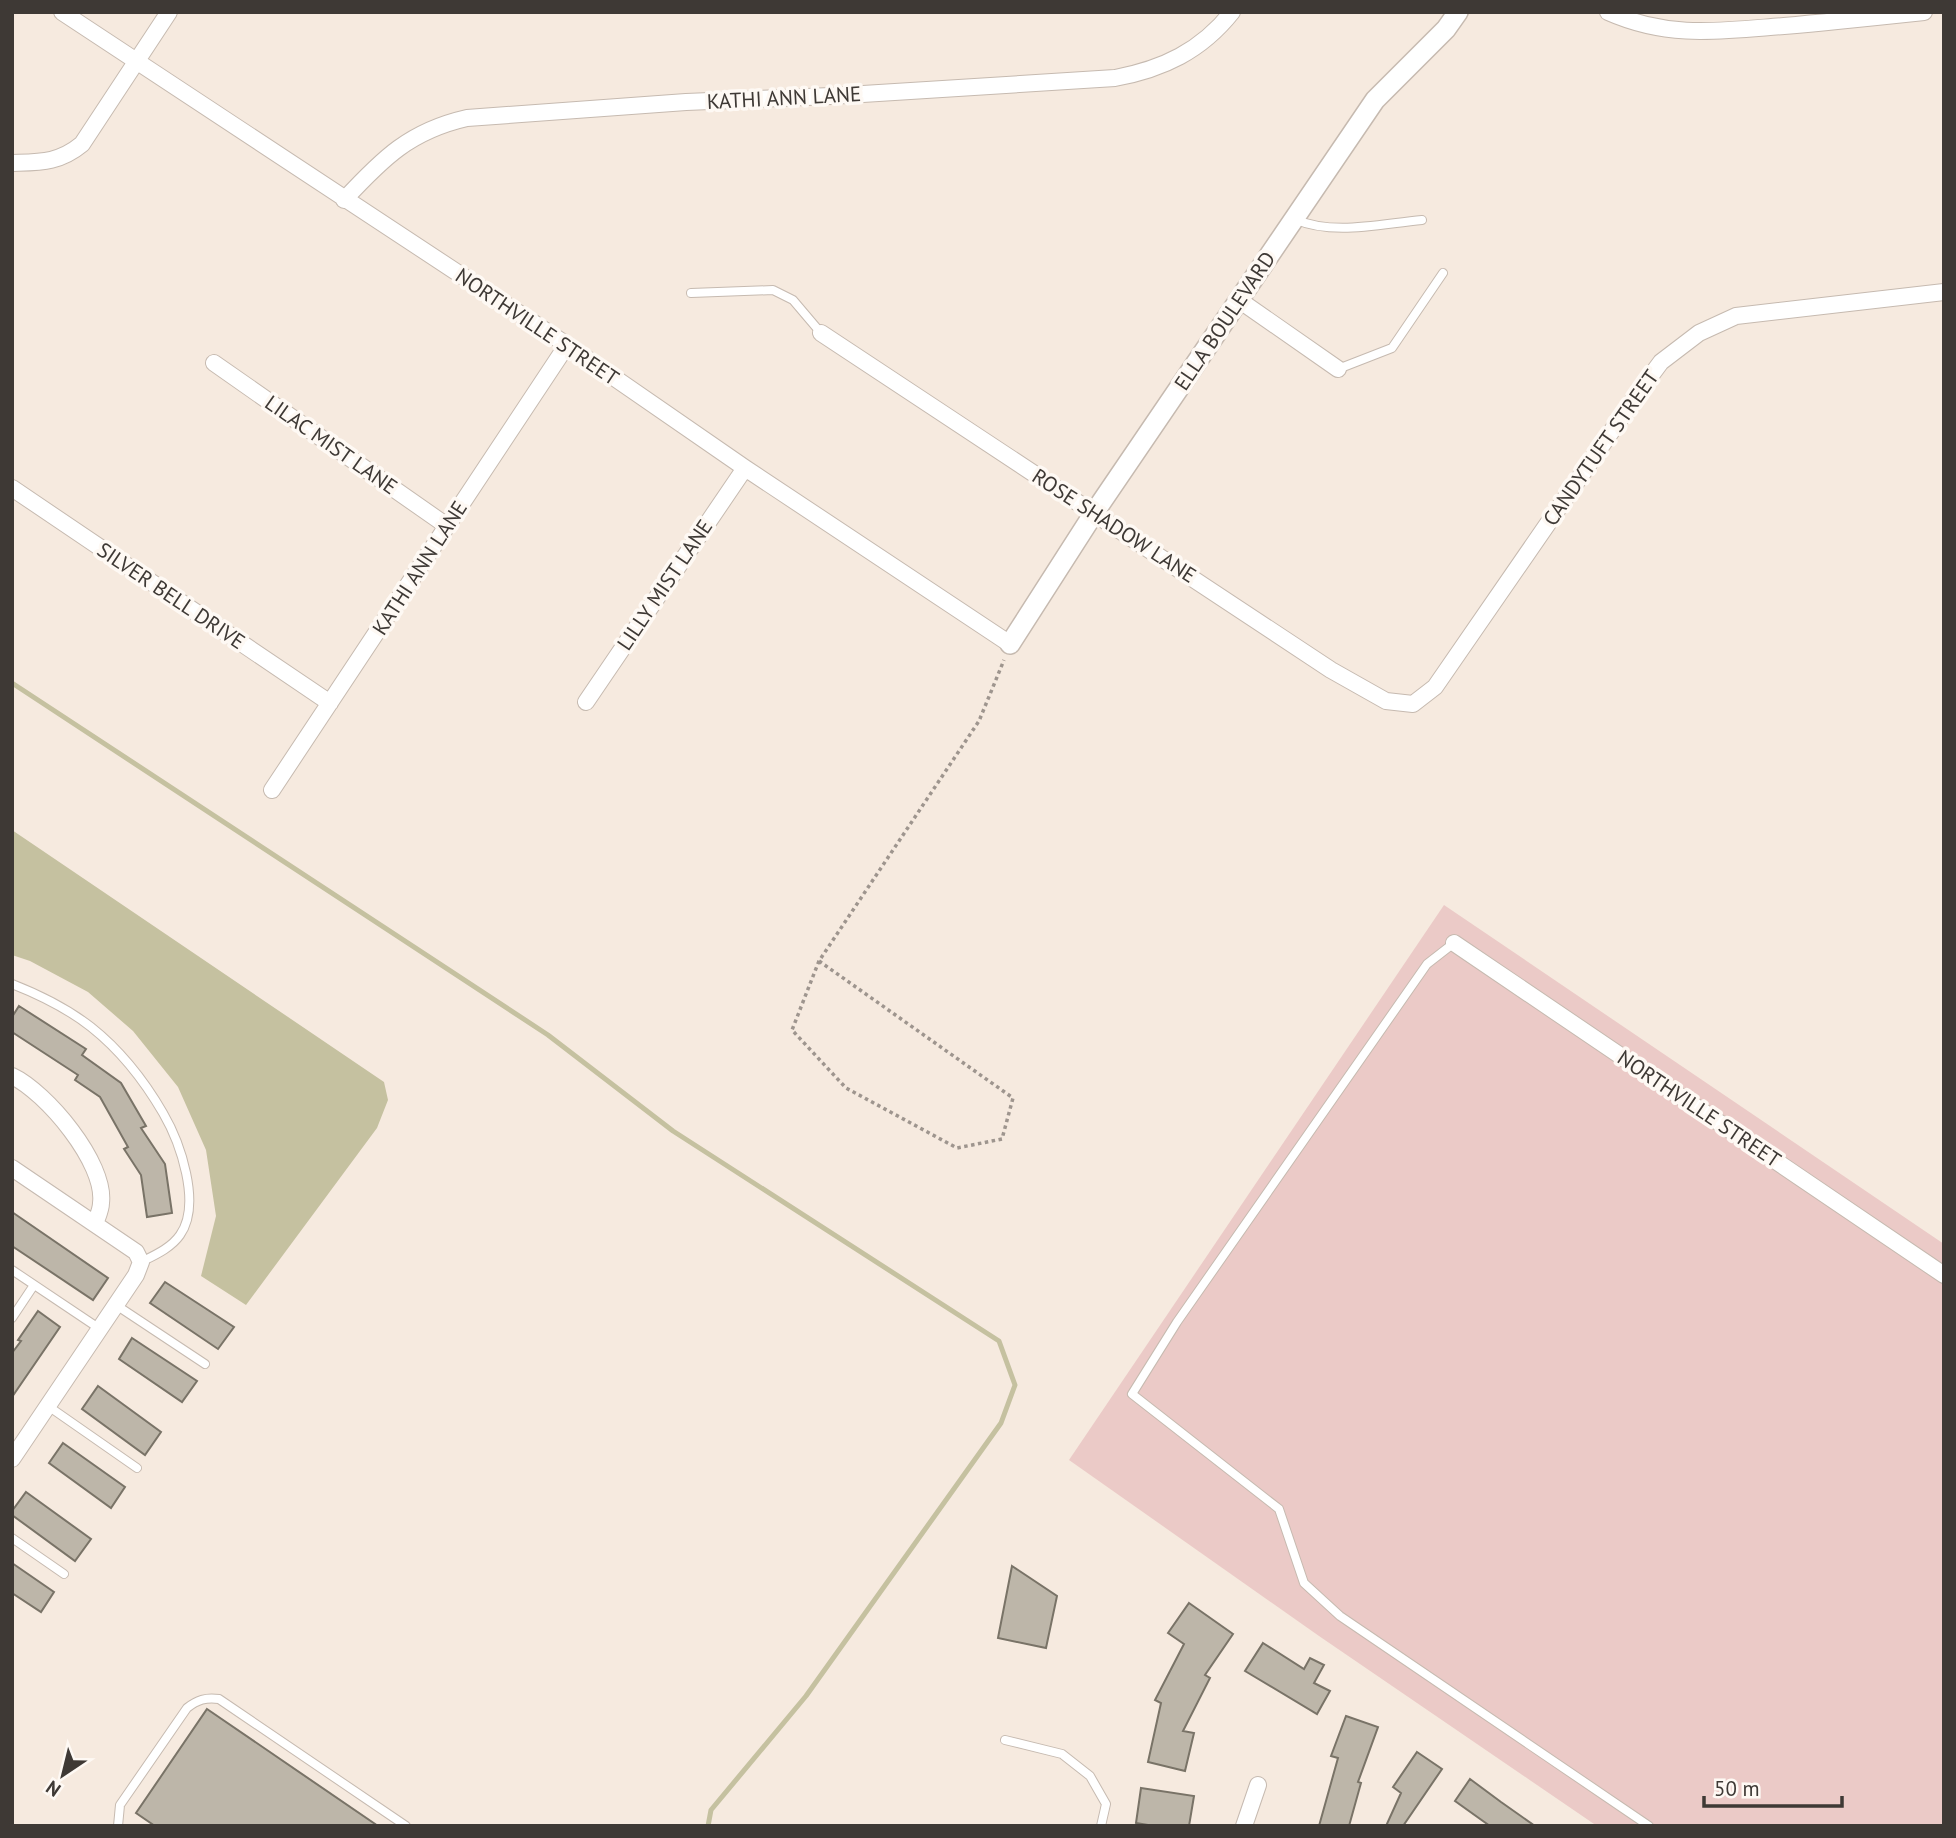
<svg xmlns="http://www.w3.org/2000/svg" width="1956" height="1838" viewBox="0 0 1956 1838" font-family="'PT Sans',sans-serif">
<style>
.green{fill:#ebcac7}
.water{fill:#c5c1a0}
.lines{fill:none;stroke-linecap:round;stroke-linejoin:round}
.stream{stroke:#c5c1a0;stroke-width:5}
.building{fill:#bdb6a9;stroke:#797367;stroke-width:2}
.service-casing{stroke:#c6bab0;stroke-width:10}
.minor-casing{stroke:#c6bab0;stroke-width:18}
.tertiary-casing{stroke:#c6bab0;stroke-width:22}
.path{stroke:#9e958e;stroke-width:3.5;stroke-dasharray:3.5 3.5;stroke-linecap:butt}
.service{stroke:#fff;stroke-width:8}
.minor{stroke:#fff;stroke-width:16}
.tertiary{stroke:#fff;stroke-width:19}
.labels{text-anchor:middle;stroke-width:7;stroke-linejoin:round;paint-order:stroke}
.street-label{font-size:21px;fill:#3e3935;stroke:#fef9f4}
</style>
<rect width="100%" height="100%" fill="#f6eadf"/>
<path class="green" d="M1444,905L1944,1244V1826H1597L1319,1636L1069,1460Z"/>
<path class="water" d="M12,830L384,1082L388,1100L377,1128L246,1305L201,1276L216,1216L206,1150L178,1087L133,1031L88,992L30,961L12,955Z"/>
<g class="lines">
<path class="stream" d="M12,683L548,1035L673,1131L999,1341L1015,1385L1001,1423L806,1696L711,1810L708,1826"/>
</g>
<path class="building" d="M19,1006L86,1049L82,1055L121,1083L146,1126L141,1128L165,1164L172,1213L147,1217L141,1175L124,1149L128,1147L100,1097L75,1080L78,1075L12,1032V1017Z
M12,1212L108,1278L93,1300L12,1246Z
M165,1282L234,1327L218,1349L150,1303Z
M38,1311L60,1327L12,1397V1353L21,1341L18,1340Z
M132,1338L197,1381L182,1402L119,1359Z
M98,1386L161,1432L145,1455L82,1409Z
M63,1443L125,1487L111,1508L49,1463Z
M26,1492L91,1539L75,1561L12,1515V1511Z
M12,1563L54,1592L41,1612L12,1593Z
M1012,1566L1057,1596L1046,1648L998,1638Z
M1189,1603L1233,1634L1205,1675L1210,1678L1183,1731L1194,1733L1185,1771L1148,1762L1161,1703L1155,1700L1184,1644L1168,1633Z
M1263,1643L1304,1669L1310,1658L1324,1665L1314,1683L1330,1691L1317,1714L1245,1671Z
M207,1709L378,1826H155L136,1813Z
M1346,1716L1378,1727L1358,1782L1361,1783L1349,1826H1319L1338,1758L1331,1756Z
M1417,1752L1442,1769L1403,1826H1386L1401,1793L1393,1787Z
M1470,1779L1501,1802L1535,1826H1490L1455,1801Z
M1141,1788L1194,1796L1189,1826H1154L1136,1823Z"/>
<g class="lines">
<defs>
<path id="service" d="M1294,219C1334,236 1379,224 1422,220
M691,293L773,290L793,300L821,333
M1338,369L1392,348L1443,273
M1454,943L1427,964L1177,1322L1132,1394L1279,1509L1304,1583L1340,1616L1649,1826
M12,984C40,995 68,1009 91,1027C120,1050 145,1082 163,1113C180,1142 202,1204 180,1235C171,1248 155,1255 141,1262
M12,1270L100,1329
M116,1305L205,1364
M12,1318L34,1285
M48,1406L137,1468
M12,1538L64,1574
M1005,1740L1062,1754L1090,1776L1106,1804L1101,1826
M118,1826L120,1805L187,1708C197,1700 206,1697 219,1699L406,1826"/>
<path id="minor" d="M62,12L567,345L745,468L1010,644
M1608,12C1669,39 1720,31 1784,26C1830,22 1877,17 1924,12
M12,163C40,162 59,163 82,144L169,12
M344,200C383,158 410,131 467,118L686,102L831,96L1115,78C1163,69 1201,51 1232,12
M1239,300L1338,369
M821,333L1331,670L1386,701L1413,704L1435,687L1638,393L1661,362L1699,333L1736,316L1944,292
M214,363L447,526
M12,488L330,703
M586,702L745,468
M272,790L567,345
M1454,943L1944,1275
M12,1076C46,1092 106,1163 101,1203C101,1210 97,1218 95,1224
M12,1168L136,1252L141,1262L136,1275L12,1459
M1244,1826L1258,1785"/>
<path id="tertiary" d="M1010,644L1094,513L1375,100L1446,29L1458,12"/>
</defs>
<use href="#service" class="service-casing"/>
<use href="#minor" class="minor-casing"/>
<use href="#tertiary" class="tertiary-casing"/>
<path class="path" d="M819,961L1013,1098L1002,1139L957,1148L846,1088L792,1030L819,961L979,721L1004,660"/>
<use href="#service" class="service"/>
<use href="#minor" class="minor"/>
<use href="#tertiary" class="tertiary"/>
</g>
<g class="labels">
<g class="street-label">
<text transform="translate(784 98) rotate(-3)" y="7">KATHI ANN LANE</text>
<text transform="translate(1225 321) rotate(-56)" y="7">ELLA BOULEVARD</text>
<text transform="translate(537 327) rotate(34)" y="7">NORTHVILLE STREET</text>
<text transform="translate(331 445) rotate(35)" y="7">LILAC MIST LANE</text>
<text transform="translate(1601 448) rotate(-55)" y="7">CANDYTUFT STREET</text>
<text transform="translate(1114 526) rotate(33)" y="7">ROSE SHADOW LANE</text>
<text transform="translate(420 568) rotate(-57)" y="7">KATHI ANN LANE</text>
<text transform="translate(665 585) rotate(-56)" y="7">LILLY MIST LANE</text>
<text transform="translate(171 596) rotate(34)" y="7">SILVER BELL DRIVE</text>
<text transform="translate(1699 1109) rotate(34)" y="7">NORTHVILLE STREET</text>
</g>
</g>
<rect width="1956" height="1838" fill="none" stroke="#3e3935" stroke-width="28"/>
<g transform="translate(63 1775) rotate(215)" stroke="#fef9f4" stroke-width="5" paint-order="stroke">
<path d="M0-5L12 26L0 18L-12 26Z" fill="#3e3935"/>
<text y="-10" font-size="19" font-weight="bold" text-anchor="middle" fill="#3e3935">N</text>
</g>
<path d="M1704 1796v10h138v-10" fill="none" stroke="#3e3935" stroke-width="3.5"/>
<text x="1714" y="1796" font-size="21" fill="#3e3935" stroke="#fef9f4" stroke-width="5" paint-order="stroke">50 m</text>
</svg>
